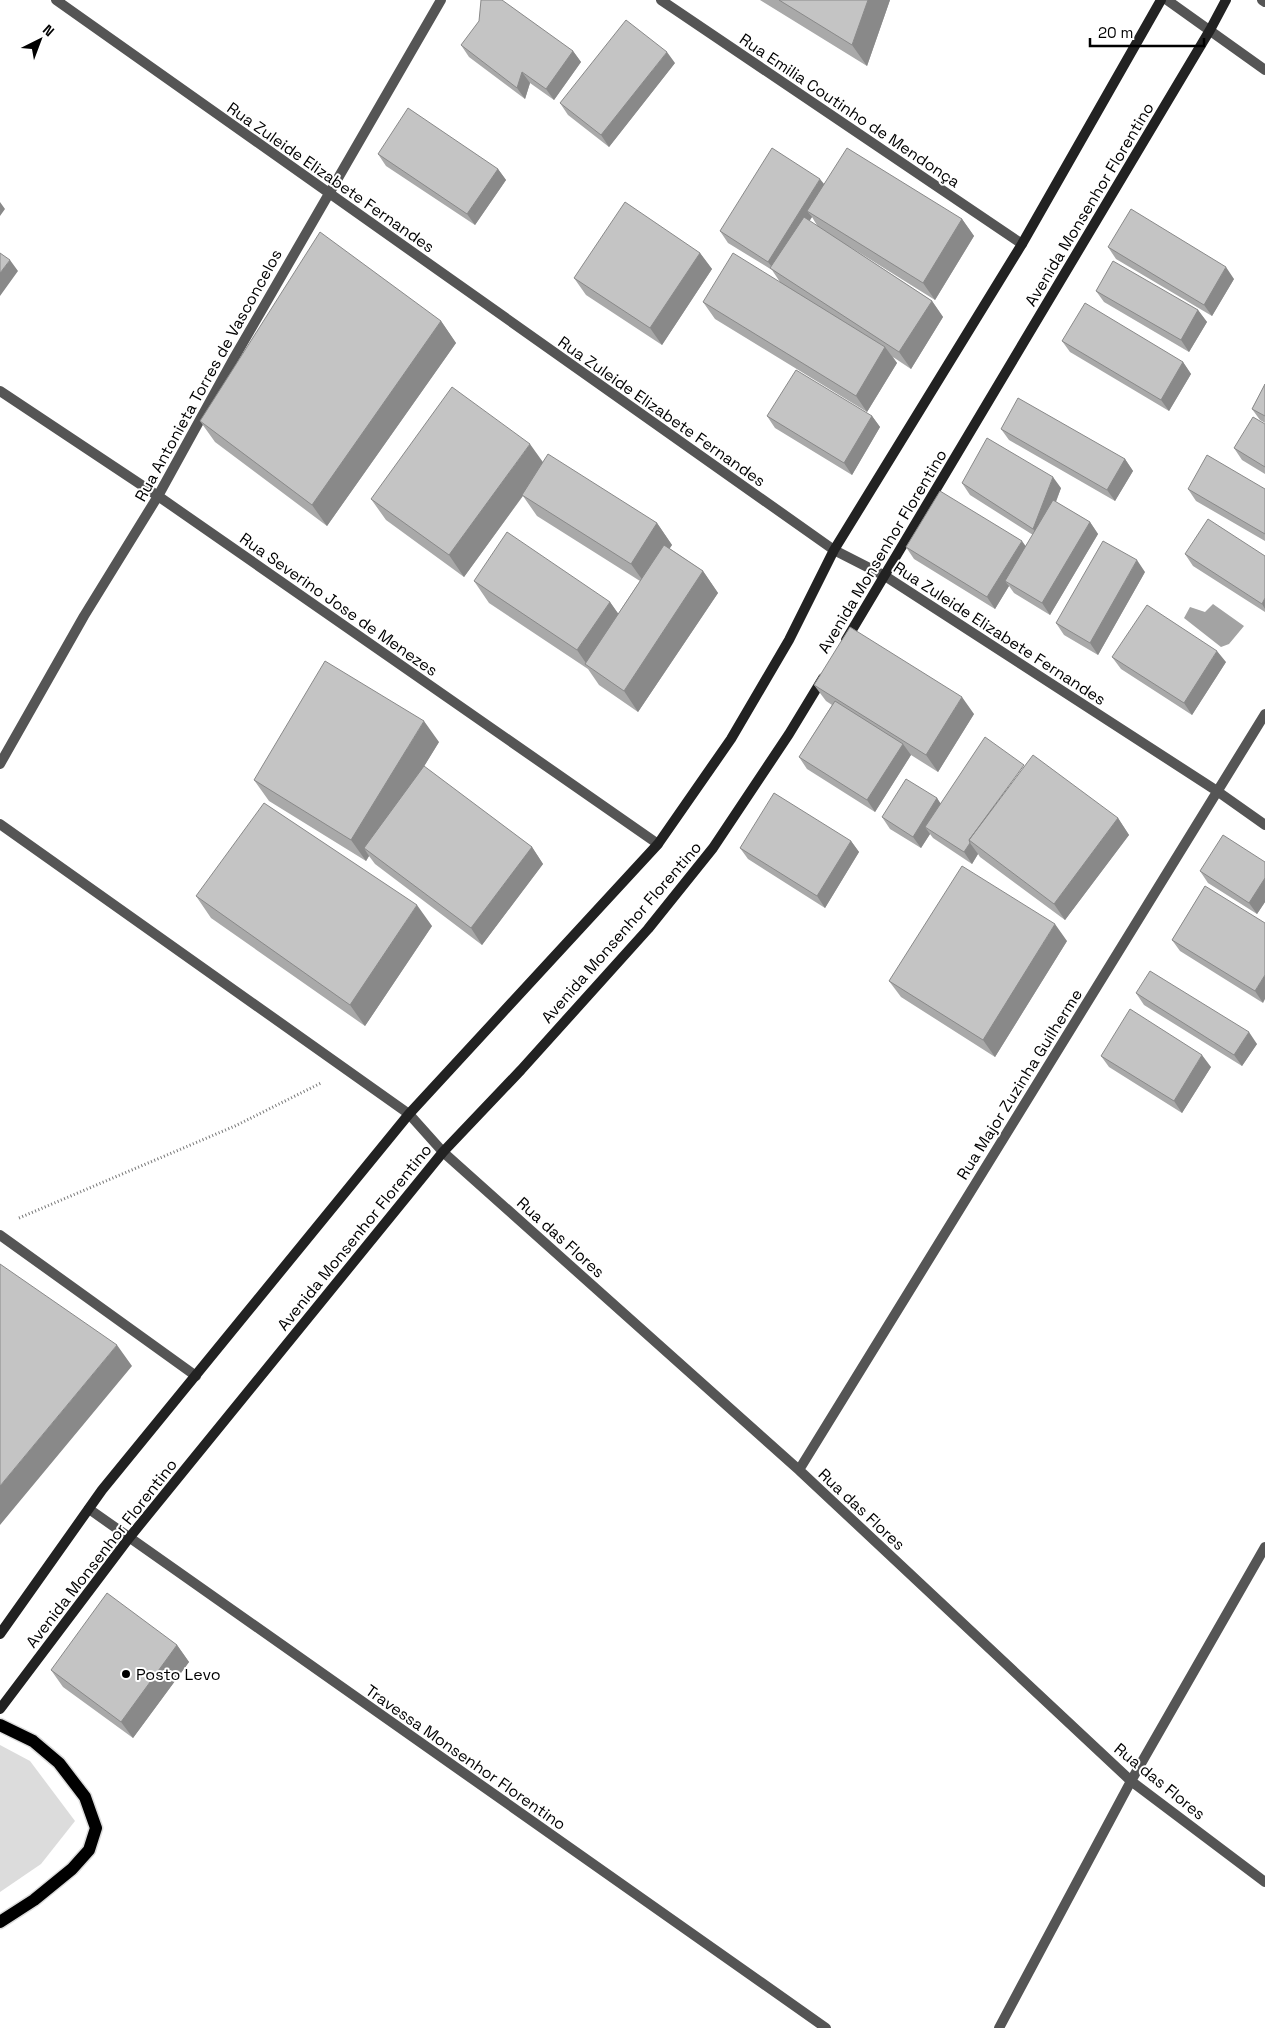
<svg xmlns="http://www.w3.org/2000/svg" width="1265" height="2028" viewBox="0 0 1265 2028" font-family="'Space Grotesk',sans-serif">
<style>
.green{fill:#dcdcdc}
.water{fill:#a3a3a3}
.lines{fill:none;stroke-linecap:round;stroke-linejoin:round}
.primary-casing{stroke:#dbdbdb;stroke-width:15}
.path{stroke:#777;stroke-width:3;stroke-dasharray:1 2.5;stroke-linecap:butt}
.street{stroke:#555;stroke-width:10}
.secondary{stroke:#222;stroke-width:10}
.primary{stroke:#000;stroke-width:12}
.wall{fill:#a9a9a9;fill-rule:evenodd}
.shaded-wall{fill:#898989}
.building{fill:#c4c4c4;stroke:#898989}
.poi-dot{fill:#000;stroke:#fff;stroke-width:2}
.labels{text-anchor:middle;stroke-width:4;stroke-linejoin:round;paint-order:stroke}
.street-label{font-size:16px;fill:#000;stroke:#fff}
.poi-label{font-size:16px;fill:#000;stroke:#fff;text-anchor:start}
</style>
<rect width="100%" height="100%" fill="#fff"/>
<path class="green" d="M0,1745L30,1761L75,1821L41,1864L0,1892Z"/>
<path class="water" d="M1213,604L1244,626L1229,644L1221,647L1184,618L1190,607L1205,612Z"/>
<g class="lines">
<defs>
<path id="primary" d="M0,1725L33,1741L59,1763L85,1797L96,1828L89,1850L72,1869L34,1900L0,1922"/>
</defs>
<use href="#primary" class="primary-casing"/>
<path class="path" d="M19,1218L235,1126L321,1083"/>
<path class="street" d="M56,0L834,550L885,576L1217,791L1265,825
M661,0L1022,244
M1167,0L1265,70
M1262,0L1265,2
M0,391L158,496L658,844
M0,764L84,616L158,496L234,358L441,0
M0,824L409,1114L443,1152L799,1470L1131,1781L1265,1882
M0,1235L196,1376
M799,1470L1265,714
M89,1509L826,2028
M999,2028L1131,1781L1265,1547"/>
<path class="secondary" d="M846,640L1210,30L1226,0
M0,1634L102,1490L409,1114L658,844L731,739L789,640L834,550L1022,244L1161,0
M0,1709L129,1538L443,1152L521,1070L648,929L713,848L789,734L823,678"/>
<use href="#primary" class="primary"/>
</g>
<path class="wall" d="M760,0H890L867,66Z
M461,45L573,51L581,62L554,100L530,83L525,99L469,57Z
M675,63L609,147L568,115L560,103Z
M378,154L498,169L506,180L475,225L386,166Z
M824,184L962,219L974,236L935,300L847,245L932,301L943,317L911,369L893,357L897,363L867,412L715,319L703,302L780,282L772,270L728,243L720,231ZM812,217L818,227L809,221Z
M1108,247L1234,279L1212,316L1116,259Z
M700,253L712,269L662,345L586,295L574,278Z
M1096,291L1198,310L1207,322L1189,352L1104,302Z
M441,321L456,343L327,526L215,442L200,421Z
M1062,341L1183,362L1191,374L1169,411L1070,352Z
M1265,384V423L1260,420L1252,409Z
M767,416H872L880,427L852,475L775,428Z
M1265,424V474L1242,460L1234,448Z
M1001,429L1125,459L1133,471L1115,501L1009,440Z
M543,462L657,523L672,545L669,548L703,571L718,593L638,712L599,685L588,669L489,603L474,581L610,602L618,614L640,581L537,516L523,496L464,577L386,520L371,499Z
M962,483L1061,488L1056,502L1090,522L1098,534L1050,615L1014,593L1009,586L995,609L914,559L906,547L1026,546L1033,535L970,495Z
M1188,489H1265V541L1196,501Z
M1185,554L1265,556V612L1193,566Z
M1145,572L1098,655L1064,635L1056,623Z
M1112,657L1226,662L1192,715L1121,669Z
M814,685L974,714L938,772L911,755L875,812L807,769L799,757L832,705L826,701Z
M439,742L421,771L532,847L543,864L482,945L375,864L369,856L366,861L269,801L254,780Z
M937,798L940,804L1118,818L1129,835L1065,920L980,857L978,854L972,864L933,838L930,834L921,848L890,829L882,817Z
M851,841L859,852L825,908L748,859L740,848Z
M1265,862V902L1257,914L1208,883L1200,871Z
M1205,886L1263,1003L1180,951L1172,940Z
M196,896L432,926L365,1026L211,918Z
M1067,941L995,1057L901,997L889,981Z
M1136,993L1257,1044L1242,1066L1144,1005Z
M1101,1056L1211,1067L1182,1113L1109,1067Z
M177,1645L189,1662L133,1738L63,1687L51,1670Z"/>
<path class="shaded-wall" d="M868,0H890L867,66L852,45Z
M573,51L581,62L554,100L546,89Z
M667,52L675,63L609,147L601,135Z
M522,72L530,83L525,99L517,88Z
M498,169L506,180L475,225L467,214Z
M820,179L829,190L807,211L812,217L777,273L775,271L768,262Z
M0,202L5,209L0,216Z
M962,219L974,236L935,300L923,283Z
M700,253L712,269L662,345L650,328Z
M10,260L18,271L0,296V273Z
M1226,267L1234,279L1212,316L1204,305Z
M932,301L943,317L911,369L899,352Z
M1198,310L1207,322L1189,352L1181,340Z
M441,321L456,343L327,526L312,505Z
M885,347L897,363L867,412L856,396Z
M1183,362L1191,374L1169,411L1161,400Z
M872,416L880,427L852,475L844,463Z
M530,444L545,465L464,577L449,555Z
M1125,459L1133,471L1115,501L1107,490Z
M1053,477L1061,488L1041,540L1033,529Z
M1090,522L1098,534L1050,615L1042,603Z
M657,523L672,545L646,585L631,564Z
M1022,541L1030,552L1005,581L1009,586L995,609L987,597Z
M1137,560L1145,572L1098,655L1090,643Z
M703,571L718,593L638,712L624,691Z
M1265,598V609L1262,604Z
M610,602L625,623L588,666L577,650Z
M1217,651L1226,662L1192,715L1184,703Z
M962,697L974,714L938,772L926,755Z
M424,721L439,742L371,853L364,848L369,856L366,861L351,840Z
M903,744L911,755L875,812L867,800Z
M937,798L945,810L925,827L930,834L921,848L913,837Z
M1118,818L1129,835L1065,920L1054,904Z
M851,841L859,852L825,908L817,896Z
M970,843L978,854L972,864L964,852Z
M532,847L543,864L482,945L471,928Z
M1265,878V902L1257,914L1249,903Z
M417,905L432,926L365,1026L350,1005Z
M1055,924L1067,941L995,1057L983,1040Z
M1265,975V999L1263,1003L1255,991Z
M1249,1032L1257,1044L1242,1066L1234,1055Z
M1202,1055L1211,1067L1182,1113L1174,1101Z
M117,1345L132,1366L0,1525V1486Z
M177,1645L189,1662L133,1738L121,1722Z"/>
<path class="building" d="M481,0H502L573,51L546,89L522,72L517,88L461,45L479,21Z
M779,0H868L852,45Z
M626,20L667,52L601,135L560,103Z
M408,108L498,169L467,214L378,154Z
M772,148L820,179L768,262L720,231Z
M847,148L962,219L923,283L807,211Z
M625,202L700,253L650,328L574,278Z
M1131,209L1226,267L1204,305L1108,247Z
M804,217L932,301L899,352L770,268Z
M320,232L441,321L312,505L200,421Z
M0,253L10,260L0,273Z
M733,253L885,347L856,396L703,302Z
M1113,261L1198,310L1181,340L1096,291Z
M1085,303L1183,362L1161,400L1062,341Z
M796,370L872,416L844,463L767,416Z
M1265,384V416L1252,409Z
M452,387L530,444L449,555L371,499Z
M1018,398L1125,459L1107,490L1001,429Z
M1253,417L1265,424V467L1234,448Z
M987,438L1053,477L1033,529L962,483Z
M548,454L657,523L631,564L522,495Z
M1207,455L1265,489V534L1188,489Z
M940,491L1022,541L987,597L906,547Z
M1053,500L1090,522L1042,603L1005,581Z
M1208,519L1265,556V598L1262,604L1185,554Z
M507,532L610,602L577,650L474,581Z
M1103,541L1137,560L1090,643L1056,623Z
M664,545L703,571L624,691L585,664Z
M1147,605L1217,651L1184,703L1112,657Z
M850,627L962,697L926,755L814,685Z
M325,661L424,721L351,840L254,780Z
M835,701L903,744L867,800L799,757Z
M985,737L1024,765L969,840L970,843L964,852L925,827Z
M1033,755L1118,818L1054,904L969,840Z
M424,766L532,847L471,928L364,848Z
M906,779L937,798L913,837L882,817Z
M774,793L851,841L817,896L740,848Z
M264,803L417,905L350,1005L196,896Z
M1223,835L1265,862V878L1249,903L1200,871Z
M962,866L1055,924L983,1040L889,981Z
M1205,886L1265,923V975L1255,991L1172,940Z
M1150,971L1249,1032L1234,1055L1136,993Z
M1130,1009L1202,1055L1174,1101L1101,1056Z
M0,1264L117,1345L0,1486Z
M107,1593L177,1645L121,1722L51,1670Z"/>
<circle class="poi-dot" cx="126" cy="1674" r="5"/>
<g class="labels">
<g class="street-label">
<text transform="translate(850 110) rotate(34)" y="6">Rua Emilia Coutinho de Mendonça</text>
<text transform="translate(331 177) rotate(35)" y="6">Rua Zuleide Elizabete Fernandes</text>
<text transform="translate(1089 204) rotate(-59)" y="6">Avenida Monsenhor Florentino</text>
<text transform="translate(208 375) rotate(-61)" y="6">Rua Antonieta Torres de Vasconcelos</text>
<text transform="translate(662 411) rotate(35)" y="6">Rua Zuleide Elizabete Fernandes</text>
<text transform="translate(882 551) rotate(-59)" y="6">Avenida Monsenhor Florentino</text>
<text transform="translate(339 604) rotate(35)" y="6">Rua Severino Jose de Menezes</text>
<text transform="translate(1000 633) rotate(33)" y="6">Rua Zuleide Elizabete Fernandes</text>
<text transform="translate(621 932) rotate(-49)" y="6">Avenida Monsenhor Florentino</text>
<text transform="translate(1019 1084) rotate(-58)" y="6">Rua Major Zuzinha Guilherme</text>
<text transform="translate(354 1237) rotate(-51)" y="6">Avenida Monsenhor Florentino</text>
<text transform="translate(561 1237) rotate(42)" y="6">Rua das Flores</text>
<text transform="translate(862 1509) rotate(43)" y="6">Rua das Flores</text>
<text transform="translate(101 1553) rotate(-52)" y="6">Avenida Monsenhor Florentino</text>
<text transform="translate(466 1757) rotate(35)" y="6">Travessa Monsenhor Florentino</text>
<text transform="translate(1160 1781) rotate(39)" y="6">Rua das Flores</text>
</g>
<g class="poi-label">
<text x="136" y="1680">Posto Levo</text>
</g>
</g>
<g transform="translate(40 40) rotate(42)" stroke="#ffffff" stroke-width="4" paint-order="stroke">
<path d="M0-4L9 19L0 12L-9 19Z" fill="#000000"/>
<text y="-8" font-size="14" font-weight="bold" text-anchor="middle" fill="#000000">N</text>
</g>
<path d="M1090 38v8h114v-8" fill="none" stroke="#000000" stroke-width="2.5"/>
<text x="1098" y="38" font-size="15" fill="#000000" stroke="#ffffff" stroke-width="4" paint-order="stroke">20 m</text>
</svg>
